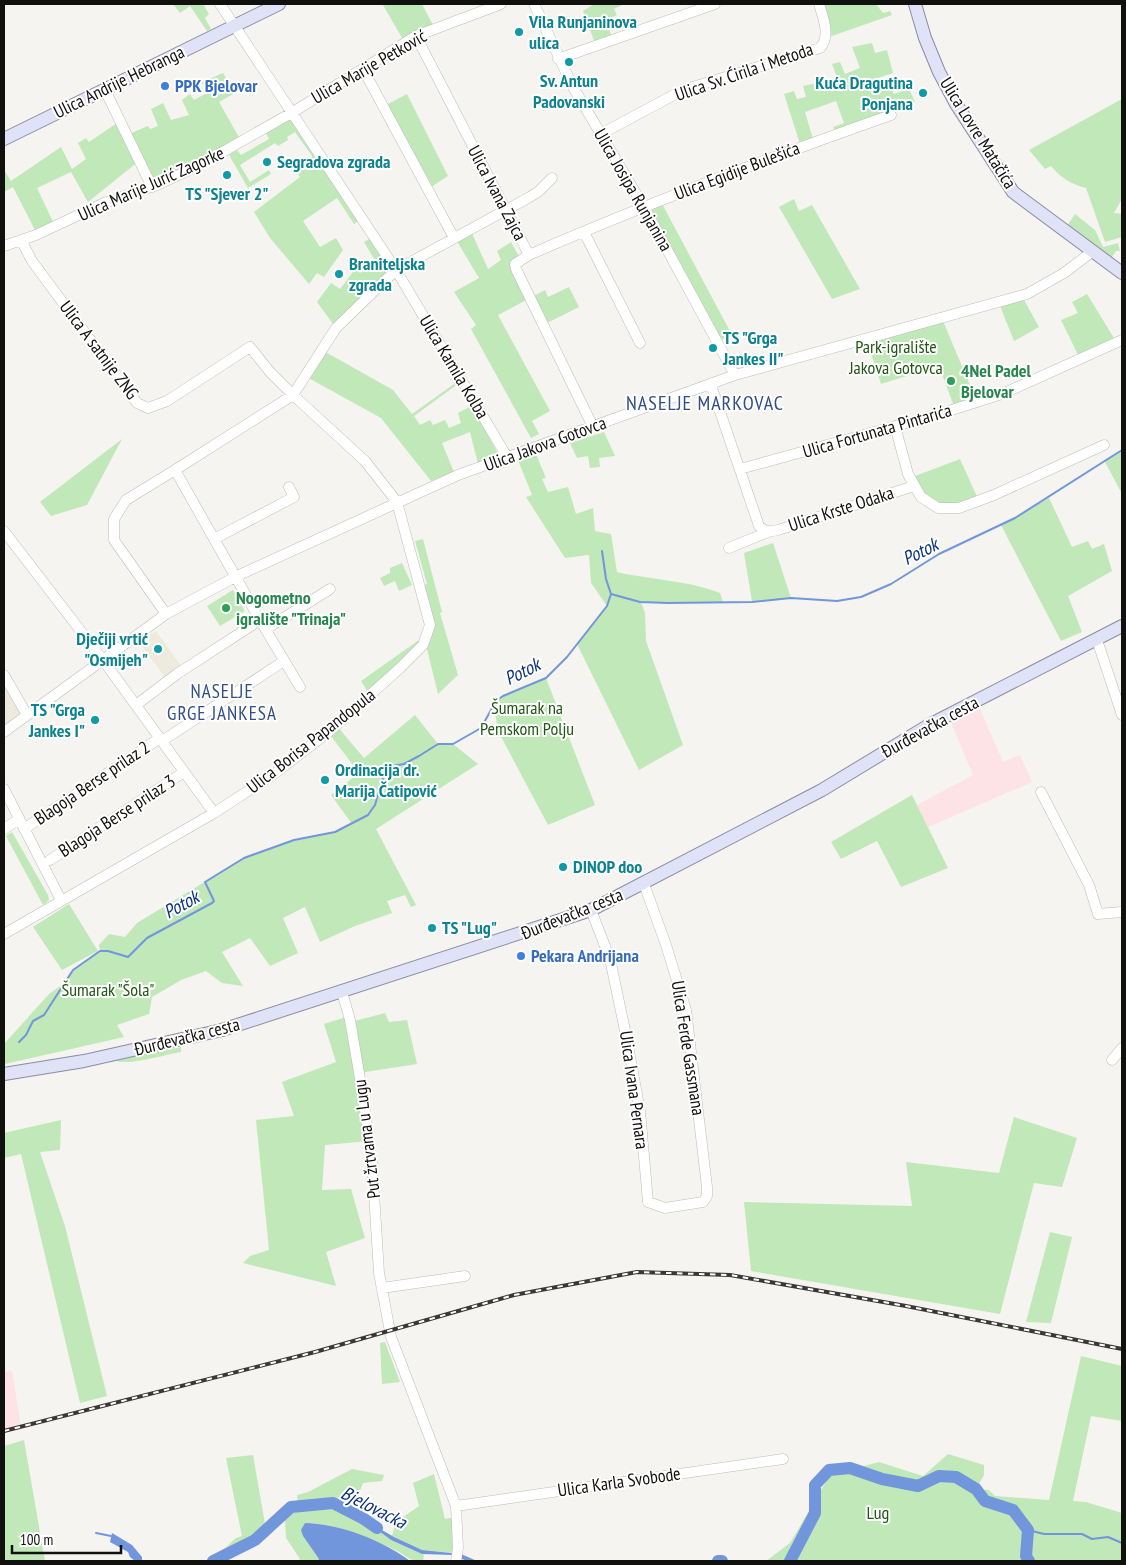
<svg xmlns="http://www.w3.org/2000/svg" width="1126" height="1565" viewBox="0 0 1126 1565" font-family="'PT Sans Narrow',sans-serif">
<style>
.commercial{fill:#fde2e6}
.built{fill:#edeade}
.green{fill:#c1e8b8}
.water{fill:#7196dc}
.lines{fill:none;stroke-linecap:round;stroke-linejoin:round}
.stream{stroke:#7196dc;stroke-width:2}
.river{stroke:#7196dc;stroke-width:12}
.minor-casing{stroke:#bdbcb8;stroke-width:11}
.major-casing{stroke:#8a8ca3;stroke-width:14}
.minor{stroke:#fff;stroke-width:10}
.major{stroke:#e0e2f8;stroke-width:12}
.rail-casing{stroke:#393836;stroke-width:4}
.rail{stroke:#fff;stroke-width:2;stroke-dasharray:5.5;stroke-linecap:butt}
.culture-dot{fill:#0f9aa8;stroke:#fff;stroke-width:2}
.shop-dot{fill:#3f7fe0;stroke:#fff;stroke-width:2}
.leisure-dot{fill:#2e9e5b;stroke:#fff;stroke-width:2}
.labels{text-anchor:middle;stroke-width:4;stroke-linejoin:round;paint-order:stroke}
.culture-label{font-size:18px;font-weight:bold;fill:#0d838f;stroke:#fff;text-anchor:start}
.street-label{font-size:18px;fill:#10100e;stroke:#fff}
.shop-label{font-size:18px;font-weight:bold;fill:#366cbe;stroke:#fff;text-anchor:start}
.park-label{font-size:18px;fill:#205611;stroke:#fff}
.leisure-label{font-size:18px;font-weight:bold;fill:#27864d;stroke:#fff;text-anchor:start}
.water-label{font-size:19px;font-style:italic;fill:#093081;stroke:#fff}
.neighbourhood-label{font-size:19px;letter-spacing:1px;fill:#314e86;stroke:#fff}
.quarter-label{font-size:20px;letter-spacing:1px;fill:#314e86;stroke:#fff}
</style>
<rect width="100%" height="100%" fill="#f5f4f0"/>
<path class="commercial" d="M976,700L1003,762L1020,755L1032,782L928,827L917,805L973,775L948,715Z
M12,1371L21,1427L4,1431V1372Z"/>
<path class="built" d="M156,631L184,670L168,681L139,642Z
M4,675L25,712L4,727Z"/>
<path class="green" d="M173,4H203L209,14L205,18L211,29L207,31L190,6L180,13Z
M422,4L435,29L405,43L383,5Z
M594,4H624L614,9L617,15L606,20L613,40L596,46L583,11Z
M820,4H876L883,13L890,11L892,15L829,37Z
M872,43L875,53L887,50L893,73L875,79L878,91L891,87L894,94L909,89L915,102L859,122L835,133L833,127L844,123L836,101L805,112L814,142L801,147L784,94L794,91L797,99L806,97L803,86L818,83L820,88L838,80L832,64L840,62L845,74L860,68L852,47Z
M223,73L235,93L219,102L240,139L152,187L139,161L88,202L71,172L37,188L55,226L37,234L13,187L4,192V170L11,181L61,147L72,169L86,159L78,143L86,138L89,142L120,121L127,135L148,126L150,129L158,126L151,109L163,103L171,120L189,115L182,100L190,94L194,100L207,93L202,82Z
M407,94L448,176L428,189L384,106Z
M1122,99V199L1114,213L1122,214V237L1105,242L1086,188C1071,184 1061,178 1051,166L1045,169L1029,150Z
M294,117L362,218L354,224L337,198L303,221L320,247L336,238L343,250L324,277L317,273L309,284L270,238L254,212L300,177L295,170L312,156L295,132L287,137L288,140L278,146L275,143L240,165L250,182L269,170L271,174L248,188L229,155L237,150L241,155L269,139L266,133Z
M794,199L799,211L812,205L860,289L832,299L779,207Z
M660,200L732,335L719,341L649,216L651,204Z
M1075,214L1095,230L1103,247L1118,243L1120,251H1116L1110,260L1065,229Z
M470,229L488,269L501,260L497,251L511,242L521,260L515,264L530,298L545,290L548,297L569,287L579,307L543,325L530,298L498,315L550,411L532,421L539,434L531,438L471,329L476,325L454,292L479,278L455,238Z
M371,238L392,274L372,291L369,289L336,328L317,302L331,283L340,289L356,268L360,273L376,262L364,242Z
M1087,294L1117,343L1080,359L1061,320L1078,313L1072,302Z
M1023,298L1039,327L1014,341L1000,306Z
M943,321L977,402L955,409L939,366L881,384L868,344Z
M322,350L393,390L412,414L461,379L462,381L414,416L420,425L430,420L433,425L445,420L449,428L461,423L458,413L472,406L498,454L478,464L470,432L442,443L454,472L431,481L381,418L305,376Z
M604,432L615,456L599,458L600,467L590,468L588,456L577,458L570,443Z
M122,439L87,505L51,516L40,502Z
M1122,450V494L1104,460Z
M536,454L546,478L542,479L548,492L568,487L576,514L593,508L595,531L611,534L617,572C651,580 687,580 720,593L723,602H641L645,613L646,641L683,745L639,770L577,644L607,606L591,583L589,555L565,558L526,497L532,495L518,460Z
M960,459L979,501L938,508L910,478Z
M1049,498L1072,547L1088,541L1092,549L1104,544L1112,571L1068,596L1082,632L1061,641L1001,525Z
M423,539L442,612L440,613L458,675L438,694L427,649L423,645L430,625L420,587L427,584L415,541Z
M773,543L791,598L752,601L744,553Z
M402,563L412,585L399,591L395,581L384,586L380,578L390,573V568Z
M233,590L245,611L220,626L207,606Z
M419,640L422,643L368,692L361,681Z
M546,678L595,805L548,825L498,731L494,706L503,696Z
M415,715L438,744H453L478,764L376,829L416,905L411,907L405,895L387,901L392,913L355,926L320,942L305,907L283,918L298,953L270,966L250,938L222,952L243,986L222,983L206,971L181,980L152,997L149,1014L117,1025L124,1037L5,1064L4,1044L49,994L63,984L73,970L100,951L99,945L109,934L125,937L137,923L244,858L294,840L335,832L352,824L331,795L359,773L328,732L336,725L364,758Z
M912,795L948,868L901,887L877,841L841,859L831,842Z
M12,832L48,895L49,900L43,905L6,836Z
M69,904L98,951L62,970L33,927Z
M385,1013L389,1022L407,1020L417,1064L359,1073L369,1141L325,1145L322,1190L351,1189L365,1238L326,1252L336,1286L243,1263L250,1256L269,1250L256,1120L294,1116L282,1082L336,1062L324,1024L346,1017L351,1022Z
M181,1047V1052C167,1054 126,1067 114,1060Z
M1014,1117L1077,1138L1062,1187L1034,1183L1000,1314L751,1271L744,1202L912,1206L906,1162L999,1173Z
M61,1120L60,1150L40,1152L65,1226L107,1396L80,1403L21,1154L4,1158V1133Z
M1050,1232L1072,1237L1051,1323L1026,1322Z
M385,1342L400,1382L382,1384L380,1343Z
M1081,1356L1122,1366V1421L1091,1416L1073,1501L1086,1502L1122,1513V1561H766L790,1543L830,1475L879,1462L923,1476L948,1454L984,1465V1475L976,1489L989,1490L995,1496L1049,1500Z
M24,1440L45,1561H4V1446Z
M253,1455L265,1524L291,1507L298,1506L297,1495L308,1492L352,1469L384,1475L382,1481L363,1483L355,1504L364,1508L360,1517L391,1540L424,1555L423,1561C407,1561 408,1556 395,1550C367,1536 336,1524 305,1523L303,1536L319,1559L318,1561H298L300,1559L286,1538L285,1520L275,1521L255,1540L211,1561L236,1538L242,1536L226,1458Z
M434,1474L445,1519L454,1517L455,1553L422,1550L392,1536L396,1522L419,1506L413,1483Z"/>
<path class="water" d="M360,1517L394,1537L422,1550L461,1554L477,1561H467L452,1555L422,1554L391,1540Z
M305,1523C340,1524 382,1540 410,1561H318L319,1559L303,1536L301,1530Z
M112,1533L132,1545L142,1557V1560L135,1561L130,1557L128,1552L110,1542Z"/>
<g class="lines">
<path class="stream" d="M602,551L606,579L611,594
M19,1042L26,1035L33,1021L44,1015L73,970L100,951H108L128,957L147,938L212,903L214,901L205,882L244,858L294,840L335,832L368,815L375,805L383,778L392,766L404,764L419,756L438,744H453L481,728L496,701L503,696L546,678L567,657L607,606L611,594L640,602L668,603L752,602L791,598L837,601L861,597L891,584L939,554L1015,518L1122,450
M1028,1530L1044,1534H1082L1092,1539L1108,1537L1122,1543
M96,1533L111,1536"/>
<path class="river" d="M213,1561L255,1540L291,1507L333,1503L364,1519L377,1528
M718,1561H722
M790,1561L815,1513V1485L829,1470L850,1468L882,1479L918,1486L939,1476L956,1477L976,1489L985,1501L1013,1510L1028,1530L1026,1556L1029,1561"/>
<defs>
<path id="minor" d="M220,4L396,270L507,457
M534,4L573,87L644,207L735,375
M416,36L529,255L515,264L516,269L593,427
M558,59L715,4
M363,69L454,238
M105,90L152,187
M601,134L683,90L820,48C831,36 823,18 819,4
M584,232L640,343
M21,240L32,261L137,403L148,408L167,401L250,347L270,372L293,395L336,328L396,270L528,198L538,192L552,178
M4,246L36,235L104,203L157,185L198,166L293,112L416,36L501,4
M529,255C648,203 769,158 891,115
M711,385L759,526C765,532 769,532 778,530L914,486
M895,426L908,474L921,497L938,508H959L994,495L1104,445
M740,469L936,415L1002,394L1122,340
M4,531L103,660L214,813
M216,538L294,497L289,487
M729,548L768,532
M260,620L300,687
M266,629L330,589
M1097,640L1122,715
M4,675L27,715
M136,705L177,674L260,620L175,470L126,500L114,519V540L166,614
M4,732L166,614L237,576L458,475L735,375L1027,294L1064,273L1093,251
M162,741L284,661
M4,789L61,900
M1041,792L1089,885L1098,914L1122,912
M4,829L19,819
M24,829L160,738
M50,860L184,772
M591,910L610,959L627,1040L640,1111L648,1202L665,1208L703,1202L707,1196V1187L686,1010L666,945L644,884
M4,934L214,813L274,774L331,730L399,669L423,645L430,625L397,502L365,461L293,395L175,470
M342,992L350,1020L363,1096L372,1162L379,1273L391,1337L456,1506L458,1548L456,1561
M1112,1060L1122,1048
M382,1288L465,1276
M456,1506L783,1459"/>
<path id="major" d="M915,4L925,38L939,72L956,104L1013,192L1122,273
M4,139L279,4
M4,1074L84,1061L222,1030L591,910L822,790L931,724L1122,626"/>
</defs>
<use href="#minor" class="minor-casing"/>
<use href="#major" class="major-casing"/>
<use href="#minor" class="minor"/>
<use href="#major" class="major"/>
<defs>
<path id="rail" d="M4,1431L315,1352L514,1295L637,1272L730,1275L906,1306L1122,1349"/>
</defs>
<use href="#rail" class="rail-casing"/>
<use href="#rail" class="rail"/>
</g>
<g class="culture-dot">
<circle cx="519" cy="32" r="5"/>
<circle cx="569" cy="62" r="5"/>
<circle cx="923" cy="93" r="5"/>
<circle cx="267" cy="162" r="5"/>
<circle cx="227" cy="175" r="5"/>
<circle cx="339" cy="274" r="5"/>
<circle cx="713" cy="348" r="5"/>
<circle cx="158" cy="649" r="5"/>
<circle cx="95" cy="720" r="5"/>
<circle cx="325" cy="780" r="5"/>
<circle cx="563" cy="867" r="5"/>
<circle cx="432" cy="928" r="5"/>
</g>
<g class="shop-dot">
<circle cx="165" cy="86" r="5"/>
<circle cx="521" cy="956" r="5"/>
</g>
<g class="leisure-dot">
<circle cx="951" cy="381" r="5"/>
<circle cx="226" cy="608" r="5"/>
</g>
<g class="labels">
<g class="culture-label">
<text x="529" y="28">Vila Runjaninova<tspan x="529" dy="21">ulica</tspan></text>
<text x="569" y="87" text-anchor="middle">Sv. Antun<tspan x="569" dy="21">Padovanski</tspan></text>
<text x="913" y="89" text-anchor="end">Kuća Dragutina<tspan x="913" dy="21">Ponjana</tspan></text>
<text x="277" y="168">Segradova zgrada</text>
<text x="227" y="200" text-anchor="middle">TS "Sjever 2"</text>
<text x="349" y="270">Braniteljska<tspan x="349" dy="21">zgrada</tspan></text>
<text x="723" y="344">TS "Grga<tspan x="723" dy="21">Jankes II"</tspan></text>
<text x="148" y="645" text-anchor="end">Dječiji vrtić<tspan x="148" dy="21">"Osmijeh"</tspan></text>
<text x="85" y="716" text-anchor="end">TS "Grga<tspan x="85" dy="21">Jankes I"</tspan></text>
<text x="335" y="776">Ordinacija dr.<tspan x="335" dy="21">Marija Čatipović</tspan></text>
<text x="573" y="873">DINOP doo</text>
<text x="442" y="934">TS "Lug"</text>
</g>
<g class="street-label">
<text transform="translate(369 67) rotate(-30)" y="6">Ulica Marije Petković</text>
<text transform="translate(744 72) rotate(-19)" y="6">Ulica Sv. Ćirila i Metoda</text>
<text transform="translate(119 82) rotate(-26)" y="6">Ulica Andrije Hebranga</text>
<text transform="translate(978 133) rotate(58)" y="6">Ulica Lovre Matačića</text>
<text transform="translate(737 171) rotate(-21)" y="6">Ulica Egidije Bulešića</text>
<text transform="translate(151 184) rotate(-24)" y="6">Ulica Marije Jurić Zagorke</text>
<text transform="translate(633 190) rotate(60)" y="6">Ulica Josipa Runjanina</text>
<text transform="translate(497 193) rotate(62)" y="6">Ulica Ivana Zajca</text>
<text transform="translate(99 350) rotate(53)" y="6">Ulica A satnije ZNG</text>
<text transform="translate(454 367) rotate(59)" y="6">Ulica Kamila Kolba</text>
<text transform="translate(877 431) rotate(-16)" y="6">Ulica Fortunata Pintarića</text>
<text transform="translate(545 444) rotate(-20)" y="6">Ulica Jakova Gotovca</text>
<text transform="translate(841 509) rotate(-18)" y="6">Ulica Krste Odaka</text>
<text transform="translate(930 727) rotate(-29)" y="6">Đurđevačka cesta</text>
<text transform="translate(311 741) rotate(-38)" y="6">Ulica Borisa Papandopula</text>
<text transform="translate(92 783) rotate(-34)" y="6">Blagoja Berse prilaz 2</text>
<text transform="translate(117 816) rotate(-33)" y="6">Blagoja Berse prilaz 3</text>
<text transform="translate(572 914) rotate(-22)" y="6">Đurđevačka cesta</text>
<text transform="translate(187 1037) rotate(-14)" y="6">Đurđevačka cesta</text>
<text transform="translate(688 1048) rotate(81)" y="6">Ulica Ferde Gassmana</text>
<text transform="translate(634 1090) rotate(82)" y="6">Ulica Ivana Pernara</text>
<text transform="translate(367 1139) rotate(-97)" y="6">Put žrtvama u Lugu</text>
<text transform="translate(619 1482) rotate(-8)" y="6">Ulica Karla Svobode</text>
</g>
<g class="shop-label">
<text x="175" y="92">PPK Bjelovar</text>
<text x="531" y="962">Pekara Andrijana</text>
</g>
<g class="park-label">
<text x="896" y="353">Park-igralište<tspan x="896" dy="21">Jakova Gotovca</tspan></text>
<text x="527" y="714">Šumarak na<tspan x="527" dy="21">Pemskom Polju</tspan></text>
<text x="108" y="996">Šumarak "Šola"</text>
<text x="878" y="1519">Lug</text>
</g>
<g class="leisure-label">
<text x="961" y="377">4Nel Padel<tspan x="961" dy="21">Bjelovar</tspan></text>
<text x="236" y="604">Nogometno<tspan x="236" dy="21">igralište "Trinaja"</tspan></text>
</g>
<g class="water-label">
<text transform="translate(920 551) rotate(-27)" y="7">Potok</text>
<text transform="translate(522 671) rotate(-27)" y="7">Potok</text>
<text transform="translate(181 904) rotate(-29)" y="7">Potok</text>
<text transform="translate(374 1507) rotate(27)" y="7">Bjelovacka</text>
</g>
<g class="neighbourhood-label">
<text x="222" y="698">NASELJE<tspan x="222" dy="22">GRGE JANKESA</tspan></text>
</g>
<g class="quarter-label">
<text x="705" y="410">NASELJE MARKOVAC</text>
</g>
</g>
<rect width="1126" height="1565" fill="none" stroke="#10100e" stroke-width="10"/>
<path d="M12 1545v8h109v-8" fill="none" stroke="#10100e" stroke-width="2.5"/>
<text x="20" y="1545" font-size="15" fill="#10100e" stroke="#ffffff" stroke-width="4" paint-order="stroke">100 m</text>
</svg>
